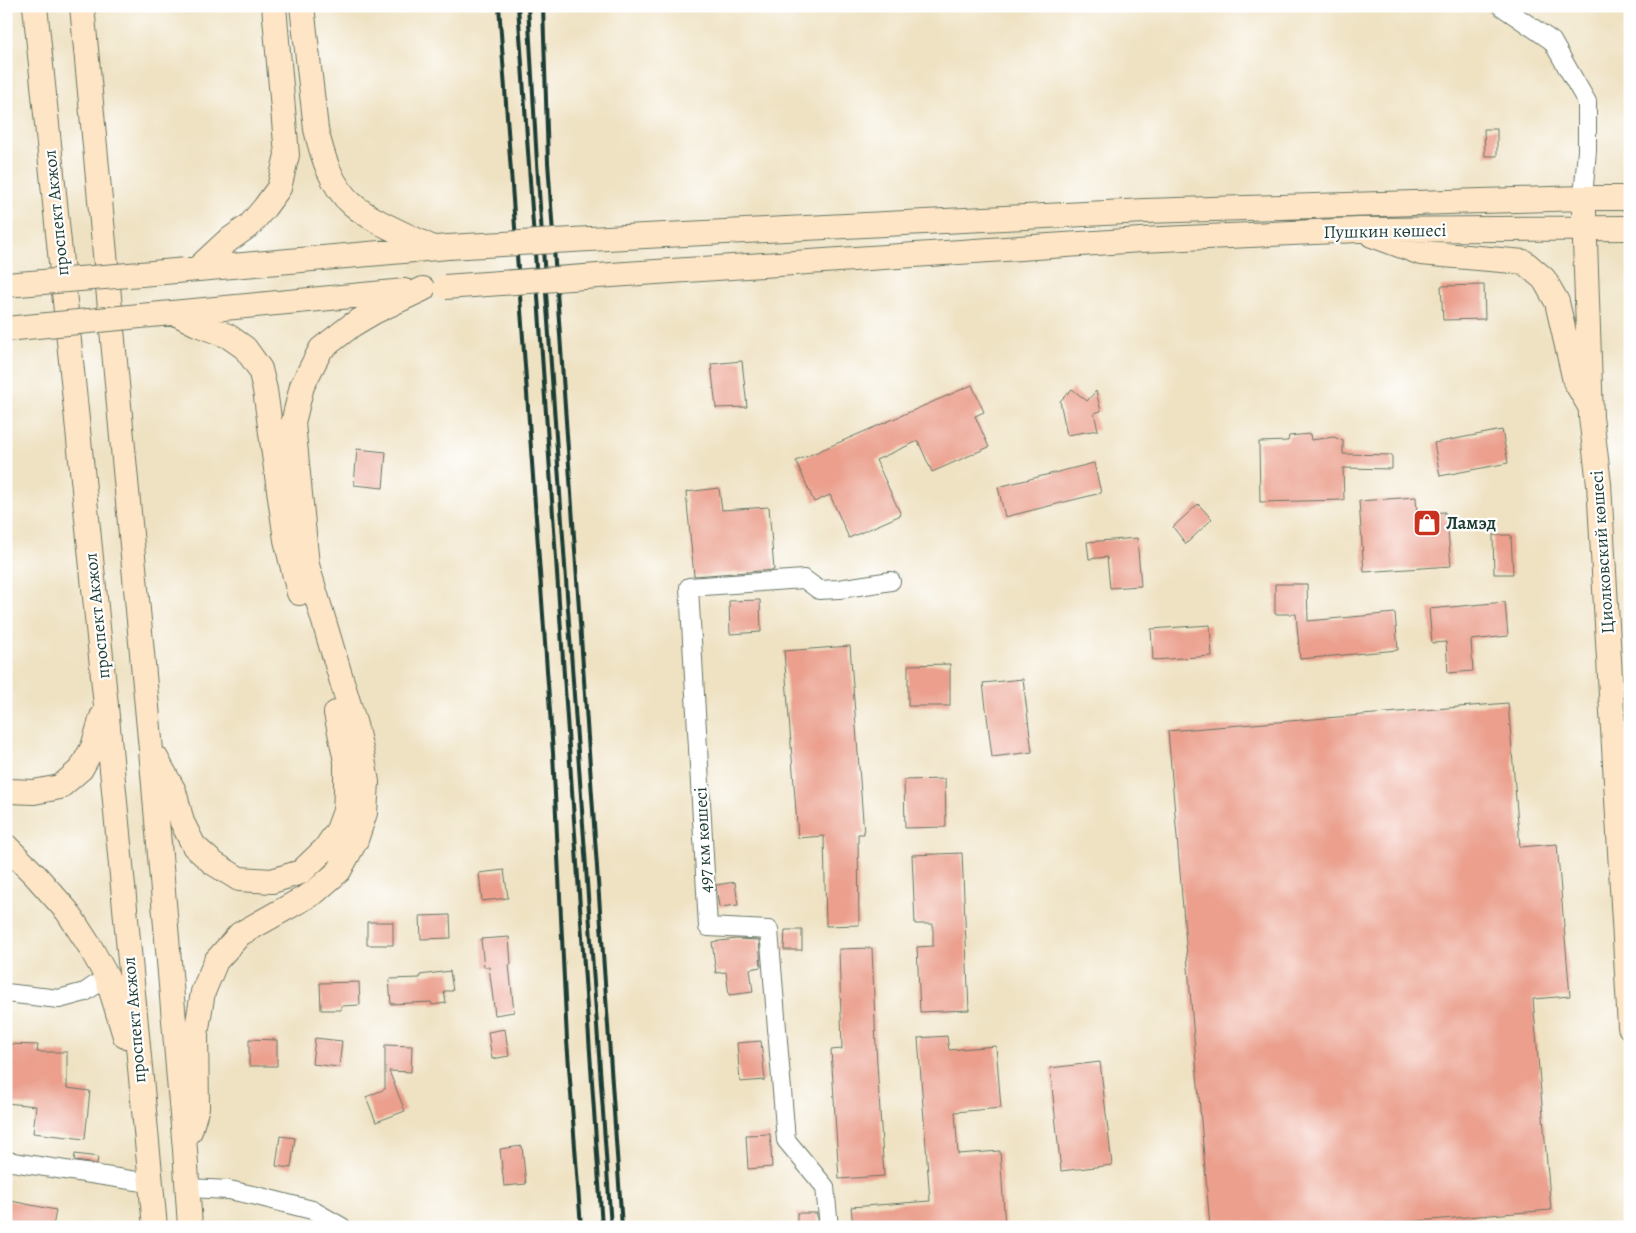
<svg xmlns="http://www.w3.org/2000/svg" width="1636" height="1233" viewBox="0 0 1636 1233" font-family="Alegreya,serif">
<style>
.building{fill:#eb9f8c}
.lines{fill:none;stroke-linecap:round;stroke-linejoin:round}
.street-casing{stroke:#687766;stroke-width:20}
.secondary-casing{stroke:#687766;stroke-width:26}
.street{stroke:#fff;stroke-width:18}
.secondary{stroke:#fee5c5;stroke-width:24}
.rail{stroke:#1f3d34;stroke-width:4}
.secondary-bridge-casing{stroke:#687766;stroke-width:26;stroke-linecap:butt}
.secondary-bridge{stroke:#fee5c5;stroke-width:24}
.labels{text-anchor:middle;stroke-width:4.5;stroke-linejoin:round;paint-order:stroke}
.street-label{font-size:18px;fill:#1f3d34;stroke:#fff}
.poi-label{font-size:18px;font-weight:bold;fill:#1f3d34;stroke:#fff;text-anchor:start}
</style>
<rect width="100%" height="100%" fill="#fff"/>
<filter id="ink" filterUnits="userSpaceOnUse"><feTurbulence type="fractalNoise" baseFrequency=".02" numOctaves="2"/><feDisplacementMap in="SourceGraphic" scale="10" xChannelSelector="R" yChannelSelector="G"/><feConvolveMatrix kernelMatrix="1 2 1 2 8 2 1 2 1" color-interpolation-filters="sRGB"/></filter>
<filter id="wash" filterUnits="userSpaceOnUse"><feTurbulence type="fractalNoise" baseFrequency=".0096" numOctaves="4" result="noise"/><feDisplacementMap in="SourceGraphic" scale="20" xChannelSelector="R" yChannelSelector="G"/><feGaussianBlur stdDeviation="1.12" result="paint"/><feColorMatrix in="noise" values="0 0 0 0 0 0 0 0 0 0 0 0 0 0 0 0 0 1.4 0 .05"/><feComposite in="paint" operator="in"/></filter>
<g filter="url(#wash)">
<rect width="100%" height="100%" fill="#efe2c3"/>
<g id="blocks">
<path class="building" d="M1484,129H1497V156H1485Z
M1484,285L1485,319L1443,320L1441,286Z
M742,361L747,407L716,408L711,364Z
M972,385L984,412L975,416L989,447L932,472L918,441L876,460L901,515L849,538L830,495L814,502L796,461Z
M1072,389L1087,401L1096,391L1101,411L1094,413L1098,430L1067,435L1060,401Z
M1502,430L1508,463L1440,476L1434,443Z
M1310,434L1311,440L1334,437L1343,441V454L1392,455V469L1343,468L1344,500L1260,502L1259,442L1288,441L1289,436Z
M357,449L386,452L383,488L354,485Z
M1094,463L1101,493L1005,517L998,487Z
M719,488L722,510L769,507L774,570L694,576L686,492Z
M1416,497L1417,514L1445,512V519H1447L1451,566L1364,572L1359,501Z
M1198,504L1212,519L1186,544L1173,527Z
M1493,535H1511L1513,574H1494Z
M1137,538L1141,586L1110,588L1107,557L1089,559L1087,542Z
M1275,584H1307L1308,621L1395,613L1398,650L1300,659L1296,614H1275Z
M760,600L761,632L730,634L729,601Z
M1505,602L1508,636L1471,640L1473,671L1448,673L1446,642L1432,643L1429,609Z
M1210,625L1212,656L1153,660L1151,629Z
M850,646L864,834H858L859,925L826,926L824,836L798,838L784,651Z
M950,664V706H908V665Z
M1023,679L1032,752L992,757L983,683Z
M1508,703L1520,847L1557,844L1570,996L1533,999L1551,1210L1345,1227H1210L1168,731Z
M945,779L946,827L905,828L904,780Z
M962,853L969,1010L920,1012L917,947L933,946V924H915L912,855Z
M504,870L508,898L482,901L479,873Z
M735,882L738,905L719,907L716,885Z
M450,915L451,938L421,939L420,916Z
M367,922H393V945H367Z
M785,930H802V950H784Z
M509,937L511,965H509L514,1012L495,1015L489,967H484L481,939Z
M736,939L759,940L761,967L750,969L753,992L729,995L726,972L716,973L712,942Z
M872,948L876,1047L884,1176L839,1179L831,1050L842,1049L839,949Z
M450,971L453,991H444L446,1003L432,1005L431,1002L391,1004L389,979L420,978V975Z
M359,982L360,1005L341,1006V1010H321L320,983Z
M505,1029L509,1056L492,1059L488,1032Z
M947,1036L949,1050L996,1046L1001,1108L955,1112L958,1154L1000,1151L1005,1227H853L851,1207L930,1201L918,1038Z
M315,1038L342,1041L339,1067L312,1064Z
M249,1039L277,1040V1066H249Z
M761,1041L765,1080L740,1082L737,1043Z
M6,1044L38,1045L37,1052H67V1088L90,1091L85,1139L33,1133L36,1106L6,1103Z
M385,1045L412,1046L411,1072L389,1071L405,1111L376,1122L366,1097L385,1089Z
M1100,1062L1112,1165L1061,1171L1050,1068Z
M770,1134L772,1167L748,1169L746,1135Z
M280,1136L295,1138L291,1168L276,1166Z
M522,1146L526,1184L504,1186L500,1149Z
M75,1154L98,1157L97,1164L74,1161Z
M6,1200L56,1210L53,1227H6Z
M797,1213H817V1227H797Z"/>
</g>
</g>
<g filter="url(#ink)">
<use href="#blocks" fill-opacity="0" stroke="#687766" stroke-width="1"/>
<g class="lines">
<defs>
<path id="street" d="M1501,6L1552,41L1587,102V150L1583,198
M6,993L59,999L85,992L107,977
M6,1161L150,1183
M188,1188L229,1190L257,1196L312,1210L342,1227
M829,1227L825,1187L786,1140L769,930L708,927L689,587L804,579L819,590L839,589L891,581"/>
<path id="secondary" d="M35,6L106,706L155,1227
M82,6L151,750L185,1150L190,1227
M302,6L316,129C322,155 331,186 352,204C371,221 409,236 433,248
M1584,212L1591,417L1599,484L1630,1027
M1372,235L1421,253L1524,262L1544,279L1557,302L1575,381L1589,405
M625,237L1145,211L1583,198H1630
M197,269L226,242L250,225L265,207L279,188L287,155L274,6
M141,274L448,247
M626,274L1141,240L1359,230L1630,228
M175,313L197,324L228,336L245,348L260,369L265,390L286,540L299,593
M140,316L405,291
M156,758L174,791L182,822L194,846L213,863L239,879L272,881L301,872L325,849L338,830L345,811L346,791V761L336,713
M6,790L10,791L34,792L60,787L81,769L93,747L102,717
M6,846L35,875L67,911L89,945L107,977L125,1036
M190,1131L197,1107L196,1034L203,992L216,961L240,934L315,892L339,871L356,840L365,813L367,782L362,754L355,725L307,565L293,423L302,386L321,349L352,325L374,312L423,289"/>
</defs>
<use href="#street" class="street-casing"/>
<use href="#secondary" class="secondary-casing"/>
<use href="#street" class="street"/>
<use href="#secondary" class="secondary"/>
<path class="rail" d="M499,6L553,753L567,1040L581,1227
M518,6L602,1227
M528,6L537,163L611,1227
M543,6L548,162L622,1227"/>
<defs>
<path id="secondary-bridge" d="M448,247L625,237
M6,285L141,274
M445,287L626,274
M6,329L140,316"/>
</defs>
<use href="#secondary-bridge" class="secondary-bridge-casing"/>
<use href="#secondary-bridge" class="secondary-bridge"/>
</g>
</g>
<defs>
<symbol id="shop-square" viewBox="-11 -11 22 22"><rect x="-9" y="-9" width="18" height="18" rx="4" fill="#c8321e" stroke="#fff"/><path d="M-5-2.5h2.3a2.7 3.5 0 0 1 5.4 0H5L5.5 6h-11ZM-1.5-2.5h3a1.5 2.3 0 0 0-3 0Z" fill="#fff"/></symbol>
</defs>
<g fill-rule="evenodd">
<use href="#shop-square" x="1411" y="507" width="32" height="32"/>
</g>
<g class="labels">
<g class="street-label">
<text transform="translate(56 213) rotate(-96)" y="6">проспект Акжол</text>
<text transform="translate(1385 231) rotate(-1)" y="6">Пушкин көшесі</text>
<text transform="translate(1602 552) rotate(-94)" y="6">Циолковский көшесі</text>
<text transform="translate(97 616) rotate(-96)" y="6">проспект Акжол</text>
<text transform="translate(703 840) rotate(-93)" y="6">497 км көшесі</text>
<text transform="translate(134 1020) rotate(-95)" y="6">проспект Акжол</text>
</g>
<g class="poi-label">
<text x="1446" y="529">Ламэд</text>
</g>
</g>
<rect width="1636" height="1233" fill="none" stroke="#fff" stroke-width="25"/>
</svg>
